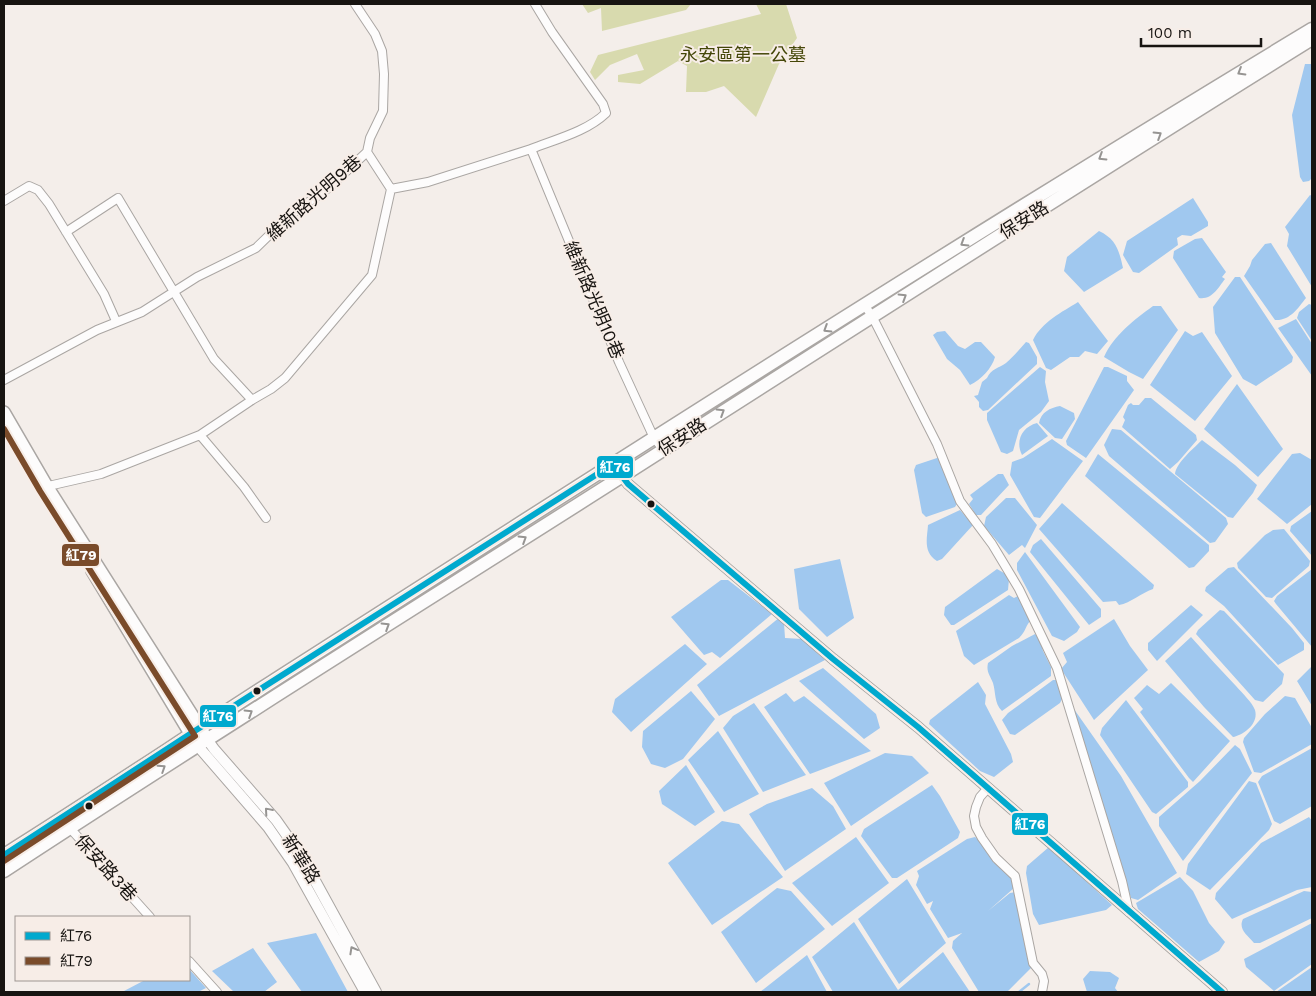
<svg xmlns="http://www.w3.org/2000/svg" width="1316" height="996" viewBox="0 0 1316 996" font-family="'Work Sans','Noto Sans TC',sans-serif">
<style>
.green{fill:#d8daae}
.water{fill:#a0c8ef}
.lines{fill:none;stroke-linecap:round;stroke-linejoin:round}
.stream{stroke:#a0c8ef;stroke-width:2.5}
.minor-casing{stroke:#aaa6a3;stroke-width:10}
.tertiary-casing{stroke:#aaa6a3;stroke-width:12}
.secondary-casing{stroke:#aaa6a3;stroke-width:14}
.primary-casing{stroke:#aaa6a3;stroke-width:15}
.minor{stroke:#fdfcfc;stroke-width:8}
.tertiary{stroke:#fdfcfc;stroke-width:10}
.secondary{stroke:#fdfcfc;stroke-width:11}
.primary{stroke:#fdfcfc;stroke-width:12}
.bus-1-casing{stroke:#f7ede7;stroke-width:10}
.bus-2-casing{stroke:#f7ede7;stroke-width:10}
.bus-1{stroke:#00a9ce;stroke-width:6}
.bus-2{stroke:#7a4b2a;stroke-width:6}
.oneway{stroke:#969492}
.bus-dot{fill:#171411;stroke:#f7ede7;stroke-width:2}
.labels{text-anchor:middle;stroke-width:4;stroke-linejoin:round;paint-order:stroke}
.park-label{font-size:18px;fill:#444709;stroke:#f7ede7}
.street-label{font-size:18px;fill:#171411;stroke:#f7ede7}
.line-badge{stroke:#f7ede7;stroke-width:2}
.badge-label{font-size:14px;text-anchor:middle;font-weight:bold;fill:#fff}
</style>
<rect width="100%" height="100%" fill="#f4eeea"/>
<path class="green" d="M582,4H691L686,10L602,31L601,8L588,13Z
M756,4H786L797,38L779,64L756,117L724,86L706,92H686L687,66L678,61L640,84L618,82V75L644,70L637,54L610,65L595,80L590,72L598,55L761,14Z"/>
<path class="water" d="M1305,64H1312V178L1309,181L1303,182L1300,177L1292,115Z
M1310,195L1312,196V287L1287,246L1289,234L1285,227Z
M1193,198L1208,222V226L1191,236L1182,235L1177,238L1178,245L1139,273L1133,272L1123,255L1127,241Z
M1099,231C1116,239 1119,250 1123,268L1084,292L1064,271L1067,257Z
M1202,238L1226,272L1222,277L1225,279C1218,288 1212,300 1199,298L1173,258L1174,251L1195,239Z
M1271,243L1306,298C1298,308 1290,321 1275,320L1244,276L1250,266L1252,260L1265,244Z
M1235,277H1240L1293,357L1292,362L1256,386L1243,379L1215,333L1213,307Z
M1078,302L1108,341L1097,354L1085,351L1079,357H1070L1051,370L1046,368L1033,340C1042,322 1062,312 1078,302Z
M1309,304L1312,305V341L1297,318L1299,312Z
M1153,306H1161L1178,330L1143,379L1129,372L1104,357C1114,335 1134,320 1153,306Z
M1296,319L1312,344V376L1278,328Z
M945,331L958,346L965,349L975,342H981L995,357C992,368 981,380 970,385L960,370L947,359L933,335L937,332Z
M1185,331L1193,336L1202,332L1232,376L1195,421L1150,385Z
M1026,342L1029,343L1037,357V364L988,410L983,411L979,407V402L974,396L978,395L982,382L987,378C991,369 999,368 1006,363C1013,357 1020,349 1026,342Z
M1040,367L1046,371L1045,382L1049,401L1041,412L1019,430L1013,451L1007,454L1001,452L987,420V413Z
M1104,367H1108L1127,376V381L1134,390L1086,458L1067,445L1066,441Z
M1237,384L1283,449L1258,477L1204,429Z
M1145,398H1151L1196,435L1197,440L1178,462L1170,469L1122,427L1125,420L1123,417L1128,405L1131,403L1133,405H1139Z
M1060,406L1074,413L1075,419L1062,439L1055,438L1039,423C1041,412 1050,408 1060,406Z
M1037,423L1048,436L1022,455C1015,441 1022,427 1037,423Z
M1112,429L1121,430L1226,518L1228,524L1215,542L1210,543L1109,456L1104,445Z
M1052,439L1083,461L1040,518L1034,517L1010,475L1012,462L1023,458Z
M1202,440L1235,465L1257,485L1253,493L1233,518L1228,517L1175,474C1176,463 1194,448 1202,440Z
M1300,453L1312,460V504L1287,524L1257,499L1292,454Z
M1098,454L1209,545V551L1194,567L1189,568L1085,476Z
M940,457L958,502L955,507L926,517L922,513L914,470L916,465Z
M998,474H1003L1009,485L981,515H976L969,504L973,499L970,495Z
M1006,498H1015L1037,525L1025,548L1022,545L1009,555L984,526L986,517Z
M1062,503L1154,585L1153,589C1141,593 1131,603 1119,605L1116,601L1103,602L1039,529Z
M960,510L973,525L942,559L937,561C923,552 927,539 928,525Z
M1312,511V556L1290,531L1291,526Z
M1284,529L1310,561L1309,566L1272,598L1266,597L1238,568L1237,563L1265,535L1273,530Z
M1041,539L1101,609V617L1089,625L1030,552L1033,545Z
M1025,552L1080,627L1077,632L1064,641L1052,636L1017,570V563Z
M840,559L854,618L827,637L799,609L794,569Z
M1234,567L1292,628L1304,643V650L1278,665L1224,606L1205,591L1206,587L1228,568Z
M997,569L1004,573L1009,579L1008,590L954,625H951L944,615L945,607Z
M1312,569V647L1276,604L1274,601L1277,596Z
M721,580H728L772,614L720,658L712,652L704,655L671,617Z
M1009,595L1014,598L1018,596L1030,621C1025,627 1026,631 1019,638L974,665L964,656L956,631Z
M1191,605L1203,615L1157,661L1148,650V643Z
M1220,610L1224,611L1284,674L1282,684L1263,702L1255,700L1196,634L1198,630Z
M780,617L784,623L785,638L802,639L825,660L719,716L697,685Z
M1114,619L1130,646L1148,670L1094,720L1061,669L1067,662L1063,653Z
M1035,634L1040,639L1043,651L1051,667V676L1002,711C994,703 996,693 993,683C990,675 986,672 988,663L1012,646Z
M1191,637C1206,654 1221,670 1236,686C1242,693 1252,702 1255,710C1259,724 1243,735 1233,737L1204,707L1165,661Z
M685,644L707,664L631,732L612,712L615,699Z
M1312,666V706L1297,681Z
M823,668L876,714L880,728L864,739L799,681Z
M1053,680H1057L1063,697L1060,703L1015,735L1010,734L1002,720L1008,713Z
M978,682L986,695L985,704L1011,754L1013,762L994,777L980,771L929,724L930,720Z
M1171,683L1230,741L1193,782L1189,778L1140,712L1143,709L1134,698L1147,685L1159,694Z
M691,691L715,719L683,759L665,768L651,764L642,747L643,731Z
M786,693L794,702L804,696L871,751L810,774L764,707Z
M1285,696L1295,698L1312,728V744L1261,773L1254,772L1243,742L1244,738L1265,714Z
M1126,700L1188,782V787L1156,814L1152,812L1100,735L1102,728Z
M1069,702L1121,776L1177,873L1138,900L1131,898L1097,794Z
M754,703L806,775L763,792L723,728L733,716Z
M718,731L759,794L724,812L688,760Z
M1235,745L1240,749L1252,773L1183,861L1159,826V817L1200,781Z
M1312,748V806L1280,824L1274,821L1258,782L1262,776Z
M885,753L912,756L929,773L851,826L824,783Z
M686,765L715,812L695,826L662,804L659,791Z
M1249,781L1256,783L1272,824L1269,830L1210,890L1186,874L1188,864Z
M932,785L940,796L960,832L958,838L897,878H892L861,836L864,829Z
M812,788L833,806L846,829L785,871L749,814L767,804Z
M1309,817L1312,821V887L1297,890L1232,919L1215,899L1216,893L1261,843Z
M722,821L739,824L783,877L712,925L668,863Z
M856,837L889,883L832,926L792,883Z
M975,837L982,843L994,863L996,862L1012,877L1014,888L988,911L1010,893L1016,892L1033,966L1007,992H979L952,948L953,941L962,933L948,938L930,909L933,901L927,904L916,885L919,876L917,871L967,839Z
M1049,847L1112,905L1106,910L1039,925L1033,914L1026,873L1027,866Z
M1180,877L1193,891L1209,923L1225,942L1219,951L1199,962L1138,909L1136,903Z
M907,879L946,943L899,984L858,919Z
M777,888L791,891L825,929L756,983L721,932Z
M1304,891L1312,892V918L1260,943H1254C1247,935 1238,929 1243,919Z
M854,922L898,990L943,952L970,992H833L812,957Z
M1312,923V964L1274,991L1246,967L1244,959Z
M316,933L348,992H302L267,943Z
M253,948L277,982L264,992H234L212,971Z
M807,955L827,992H760Z
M1312,967V992H1276Z
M189,969L206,988L198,992L124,991L145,980H189Z
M1090,971L1110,972L1119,978L1115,988L1118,992H1087L1083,979Z"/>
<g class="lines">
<path class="stream" d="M1019,992L1029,984"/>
<defs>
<path id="minor" d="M531,149C556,139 586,132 606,113L603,104L552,32L535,4
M367,152L391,189L428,182L531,149L619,362L654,438L663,449
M4,201L29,186L38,190L49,204L104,294L116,321
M66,232L118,198L214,359L252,400
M865,306L872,316L937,444L960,501L992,544L1019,589L1057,668L1122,881L1129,912
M4,380L97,330L142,312L197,277L256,248L289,216L327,189L367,152L370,138L383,111L384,74L382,51L375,34L355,4
M200,435L244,487L266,518
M44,487L101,474L200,435L252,400L271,389L285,378L372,275L391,189
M988,788L980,797L976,807L974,816L976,827L982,838L996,858L1015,876L1033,963L1042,974L1044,981L1042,992
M68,826L150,917
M189,961L217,992"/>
<path id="tertiary" d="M613,464L628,484L833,659L918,727L1222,992
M207,739L214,749L276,820L302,857L376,992
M197,745L268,827L293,863L365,992"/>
<path id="secondary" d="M4,412L47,486L205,735
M92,571L195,742"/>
<path id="primary" d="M4,855C103,793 199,728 298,665C634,450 970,235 1312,29
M4,871C208,737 415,608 621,477C851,330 1080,183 1312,39"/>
</defs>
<use href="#minor" class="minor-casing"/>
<use href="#tertiary" class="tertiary-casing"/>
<use href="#secondary" class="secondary-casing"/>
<use href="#primary" class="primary-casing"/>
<use href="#minor" class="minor"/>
<use href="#tertiary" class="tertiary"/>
<use href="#secondary" class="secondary"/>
<use href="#primary" class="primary"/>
<defs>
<path id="bus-1" d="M4,855L190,734L613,464L628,484L833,659L918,727L1222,992"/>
<path id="bus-2" d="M4,429L40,491L195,736L4,861"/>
</defs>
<use href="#bus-1" class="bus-1-casing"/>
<use href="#bus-2" class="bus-2-casing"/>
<use href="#bus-1" class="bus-1"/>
<use href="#bus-2" class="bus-2"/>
</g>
<defs><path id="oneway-chevron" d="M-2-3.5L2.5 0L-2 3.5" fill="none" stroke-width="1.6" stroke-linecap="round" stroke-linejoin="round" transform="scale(1.25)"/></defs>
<g class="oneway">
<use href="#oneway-chevron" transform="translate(1241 72) rotate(149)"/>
<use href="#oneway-chevron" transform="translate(1158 135) rotate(-32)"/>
<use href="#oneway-chevron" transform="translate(1102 157) rotate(148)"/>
<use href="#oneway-chevron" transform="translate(964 243) rotate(148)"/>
<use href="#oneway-chevron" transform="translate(903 297) rotate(-32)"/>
<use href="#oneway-chevron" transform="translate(827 329) rotate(148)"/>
<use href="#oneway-chevron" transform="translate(721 412) rotate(-32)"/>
<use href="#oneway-chevron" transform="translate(523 539) rotate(-32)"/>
<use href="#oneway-chevron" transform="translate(386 626) rotate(-32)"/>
<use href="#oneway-chevron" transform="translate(249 713) rotate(-32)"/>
<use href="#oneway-chevron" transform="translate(162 768) rotate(-33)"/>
<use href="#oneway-chevron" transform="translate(268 811) rotate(-131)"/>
<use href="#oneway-chevron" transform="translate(353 950) rotate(-119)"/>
</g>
<g class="bus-dot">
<circle cx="651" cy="504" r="4.5"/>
<circle cx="257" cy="691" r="4.5"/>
<circle cx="89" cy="806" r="4.5"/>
</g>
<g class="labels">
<g class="park-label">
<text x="743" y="61">永安區第一公墓</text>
</g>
<g class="street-label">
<text transform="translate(314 198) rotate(-41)" y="6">維新路光明9巷</text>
<text transform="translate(1024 220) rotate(-32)" y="6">保安路</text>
<text transform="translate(594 300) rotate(67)" y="6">維新路光明10巷</text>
<text transform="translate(682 437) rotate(-33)" y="6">保安路</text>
<text transform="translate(301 859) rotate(58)" y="6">新華路</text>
<text transform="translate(106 868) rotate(48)" y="6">保安路3巷</text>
</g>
</g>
<g class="line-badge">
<rect x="596" y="455" width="38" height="24" rx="5" fill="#00a9ce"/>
<rect x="61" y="543" width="39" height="24" rx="5" fill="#7a4b2a"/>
<rect x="199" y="704" width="38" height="24" rx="5" fill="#00a9ce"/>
<rect x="1011" y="812" width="38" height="24" rx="5" fill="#00a9ce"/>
</g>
<g class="badge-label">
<text x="615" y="472">紅76</text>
<text x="81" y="560">紅79</text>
<text x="218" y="721">紅76</text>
<text x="1030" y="829">紅76</text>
</g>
<rect width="1316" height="996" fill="none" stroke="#171411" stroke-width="10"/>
<rect x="15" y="916" width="175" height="65" fill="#f7ede7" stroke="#9d9691"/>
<rect x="25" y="932" width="25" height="8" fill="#00a9ce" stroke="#9d9691"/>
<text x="60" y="941" font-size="15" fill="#171411">紅76</text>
<rect x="25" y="957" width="25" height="8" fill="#7a4b2a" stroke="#9d9691"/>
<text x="60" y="966" font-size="15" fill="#171411">紅79</text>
<path d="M1141 38v8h120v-8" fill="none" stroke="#171411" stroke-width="2.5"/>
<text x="1148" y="38" font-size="15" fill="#171411" stroke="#f7ede7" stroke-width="4" paint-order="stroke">100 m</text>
</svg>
